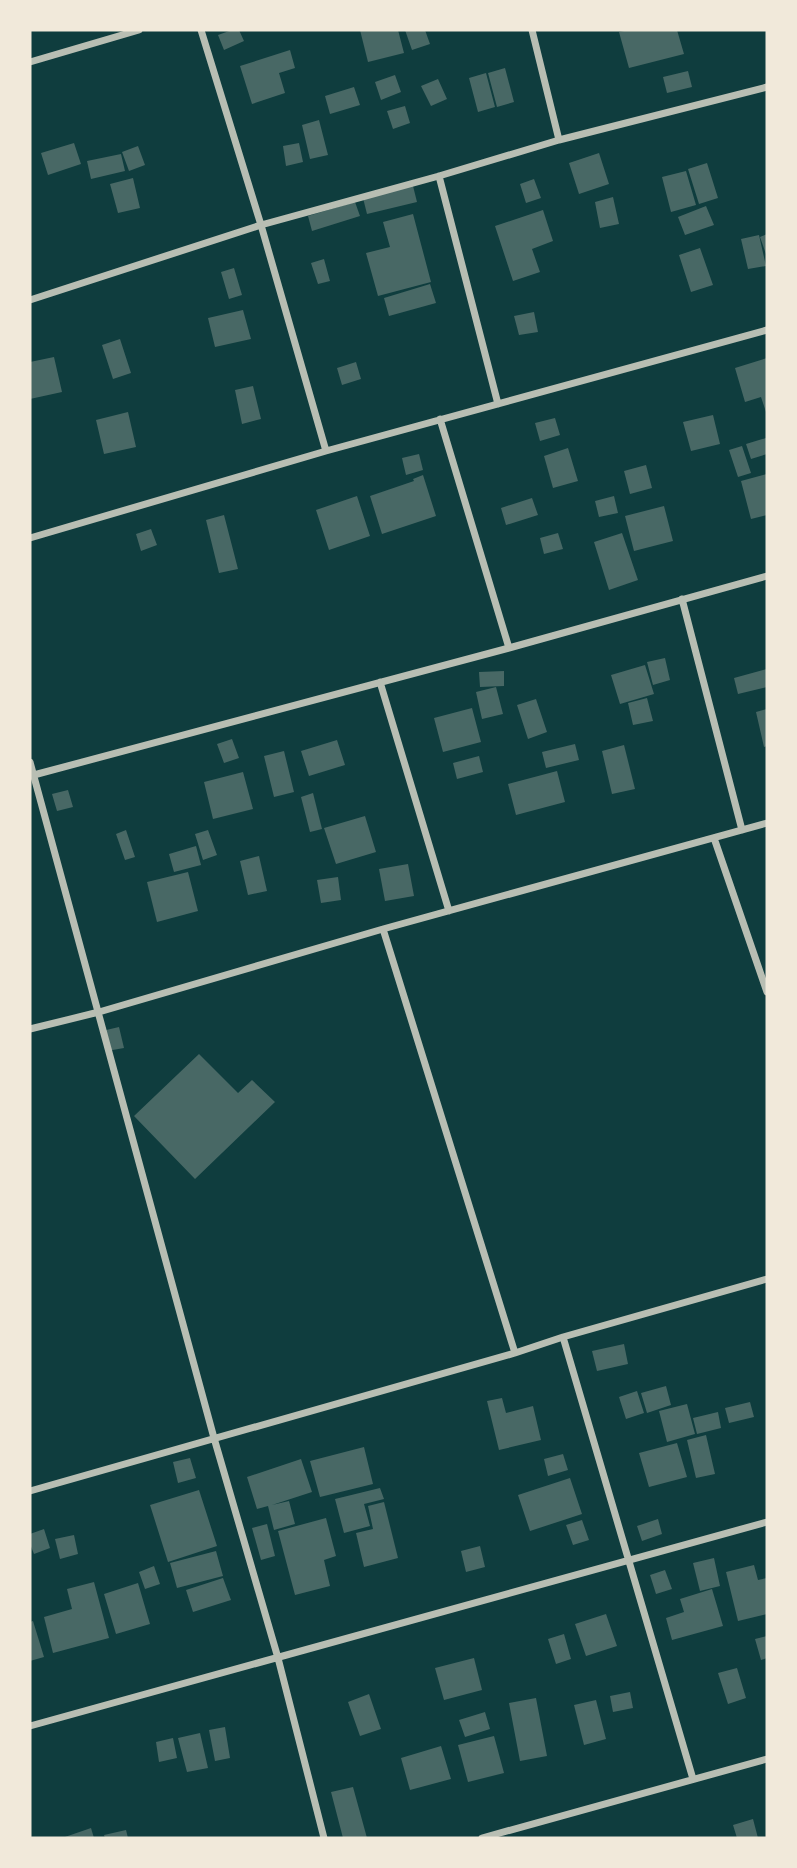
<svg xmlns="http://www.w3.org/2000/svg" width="797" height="1868" viewBox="0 0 797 1868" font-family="'Titillium Web',sans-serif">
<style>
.building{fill:#486865}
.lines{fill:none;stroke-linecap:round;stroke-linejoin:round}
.minor{stroke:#b8beb3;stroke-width:7}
</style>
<rect width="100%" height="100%" fill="#0f3d3e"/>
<path class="building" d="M232,30H239L244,41L224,50L218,35Z
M360,30H398L404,53L368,62Z
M405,30H425L430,44L412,50Z
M629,30H677L684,54L629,68L619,32Z
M290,50L295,68L279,73L285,93L252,104L240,66Z
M505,68L514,102L497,107L488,73Z
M688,71L692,87L667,93L663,77Z
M486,73L495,107L478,112L469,78Z
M395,75L401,92L381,100L375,82Z
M438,79L447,99L431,106L421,86Z
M354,87L360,105L330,114L325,96Z
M405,106L410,123L393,129L387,111Z
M319,120L328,155L310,159L302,125Z
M74,143L81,164L48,175L41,153Z
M299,143L303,162L286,166L283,146Z
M138,146L145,165L129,171L122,152Z
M599,153L609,184L579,194L569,163Z
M121,154L125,171L91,179L87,161Z
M707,163L718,198L699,204L688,169Z
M686,171L696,205L671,212L662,177Z
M133,178L140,208L118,213L110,184Z
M534,179L541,198L526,203L520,184Z
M413,186L417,202L367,214L363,198Z
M613,197L619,224L600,228L595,202Z
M355,202L360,216L312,231L308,216Z
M706,206L714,225L685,235L678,217Z
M543,210L553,241L532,249L540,272L513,281L495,226Z
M413,214L431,282L378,296L366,253L390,247L383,222Z
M767,234V257L760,237Z
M759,235L766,266L748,269L741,239Z
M700,248L713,285L691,292L679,255Z
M324,259L330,281L318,284L311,263Z
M234,268L242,295L229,299L221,272Z
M430,284L436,303L389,316L384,298Z
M243,310L251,339L215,347L208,318Z
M534,312L538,332L519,335L514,316Z
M120,339L131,373L113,379L102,345Z
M54,357L62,392L30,399V362Z
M767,358V415L761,397L745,402L735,368Z
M356,362L361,379L342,385L337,368Z
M253,386L261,419L242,424L235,390Z
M128,412L136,447L104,454L96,420Z
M713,415L720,444L691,451L683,422Z
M555,418L560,435L540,441L535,423Z
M766,438L767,454L751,459L746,444Z
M742,446L751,473L738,477L729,450Z
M568,448L578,481L553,488L544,456Z
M419,454L423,470L406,475L402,458Z
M646,465L652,488L630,494L624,471Z
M767,474V515L751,519L741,481Z
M423,475L436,516L382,534L370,496L414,481L413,479Z
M357,496L370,536L329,550L316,510Z
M614,496L618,513L599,517L595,501Z
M532,498L538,515L506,525L501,508Z
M664,506L673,541L634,551L625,516Z
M224,515L238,569L219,573L206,520Z
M151,529L157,545L141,551L136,534Z
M558,533L563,549L544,554L540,538Z
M622,533L638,580L609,590L594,542Z
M665,658L670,680L653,685L647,662Z
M645,665L654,694L620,704L611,675Z
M767,669V687L738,694L734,678Z
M504,671V686L480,687L479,672Z
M496,687L503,714L482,719L476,692Z
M647,698L653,721L633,725L628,703Z
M536,699L547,732L528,739L517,705Z
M472,708L481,742L443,752L434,718Z
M767,709V746L764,747L756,712Z
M232,739L239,758L224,763L217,744Z
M337,740L345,765L309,776L301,751Z
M575,744L579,760L546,768L542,752Z
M624,745L635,789L612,794L602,751Z
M284,751L294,792L274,797L264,756Z
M479,756L483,772L457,779L453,763Z
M557,771L565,802L516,815L508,784Z
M243,772L253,809L213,819L204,782Z
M68,790L73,807L57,811L52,794Z
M313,793L322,829L310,832L301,797Z
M365,816L376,852L336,864L324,828Z
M126,830L135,857L125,860L116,834Z
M208,830L217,855L203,860L195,834Z
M196,846L201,865L174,872L169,854Z
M259,856L267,891L248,895L240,861Z
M408,864L414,896L385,901L379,869Z
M188,872L198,911L157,922L147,882Z
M338,877L341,900L321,903L317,880Z
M119,1027L124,1048L107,1051L102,1031Z
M199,1054L238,1093L252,1080L275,1102L195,1179L134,1116Z
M624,1344L628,1364L597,1371L592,1351Z
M666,1386L671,1405L647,1413L641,1393Z
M637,1391L644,1413L626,1419L619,1397Z
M502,1398L506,1413L533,1406L541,1440L499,1450L487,1401Z
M750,1402L754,1417L729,1423L725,1408Z
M687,1404L695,1434L667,1442L659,1411Z
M718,1412L721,1428L697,1434L693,1418Z
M706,1435L715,1474L696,1478L687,1440Z
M677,1443L687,1477L649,1487L639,1453Z
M364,1447L373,1484L320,1497L310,1461Z
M563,1454L568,1470L548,1476L544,1459Z
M190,1458L196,1478L178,1483L173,1462Z
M301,1459L312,1492L272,1505L289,1501L295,1524L274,1530L268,1506L257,1509L247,1477Z
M570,1478L582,1514L530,1531L518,1495Z
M380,1488L384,1499L364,1504L370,1526L344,1533L335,1499Z
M199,1490L217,1546L168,1562L150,1505Z
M384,1502L398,1558L364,1567L356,1533L373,1529L368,1506Z
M326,1518L336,1556L324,1560L330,1586L295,1595L278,1531Z
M658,1519L662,1534L642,1541L637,1526Z
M582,1520L589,1540L573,1545L566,1525Z
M267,1524L275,1556L261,1560L252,1528Z
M44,1529L50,1548L34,1554L30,1544V1534Z
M74,1535L78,1554L60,1559L55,1539Z
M480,1546L485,1567L466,1572L461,1551Z
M216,1551L223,1576L177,1588L170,1563Z
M714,1558L720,1586L700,1591L693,1563Z
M754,1565L758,1580L767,1578V1614L738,1621L726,1572Z
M154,1566L160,1584L145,1589L139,1572Z
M665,1570L672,1589L656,1594L650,1575Z
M223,1578L231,1600L193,1612L186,1590Z
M94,1582L109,1638L53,1653L44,1617L72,1609L67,1589Z
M138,1583L150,1624L116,1634L104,1594Z
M712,1589L723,1626L672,1640L666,1618L684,1612L680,1599Z
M606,1614L617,1646L586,1656L575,1624Z
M33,1621L44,1657L30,1661V1622Z
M564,1634L571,1659L556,1664L548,1639Z
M767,1636V1658L761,1660L755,1639Z
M474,1658L482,1690L444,1700L435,1668Z
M737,1668L746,1698L728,1704L718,1673Z
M630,1692L633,1708L613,1712L610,1696Z
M369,1694L381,1729L360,1736L348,1702Z
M536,1698L547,1756L520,1761L509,1703Z
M596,1700L606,1739L584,1745L574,1705Z
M485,1712L490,1729L465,1737L459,1720Z
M225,1727L230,1758L215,1761L209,1730Z
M200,1733L208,1768L187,1772L178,1738Z
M494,1736L504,1773L468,1782L458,1745Z
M173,1738L177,1758L159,1762L156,1742Z
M441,1746L451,1779L410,1790L401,1758Z
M353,1787L367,1838H343L331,1792Z
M753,1819L758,1838H737L733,1825Z
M91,1828L94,1838H62Z
M126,1830L128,1838H105L104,1835Z"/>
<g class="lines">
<path class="minor" d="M201,30L261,225L326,451
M532,30L559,140
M30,62L139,30
M439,176L498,404
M30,300L261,225L439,176L559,140L767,87
M440,419L509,648
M30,538L326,451L767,330
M682,599L742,830
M380,682L449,911
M30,762L214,1438L278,1658L324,1838
M30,776L509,648L767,576
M714,838L767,992
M383,929L515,1353
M30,1029L99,1012L383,929L767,823
M563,1337L693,1779
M30,1491L515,1353L563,1337L767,1279
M30,1726L767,1522
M482,1838L767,1759"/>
</g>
<rect width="797" height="1868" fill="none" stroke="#f1e9da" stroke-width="63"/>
</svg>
